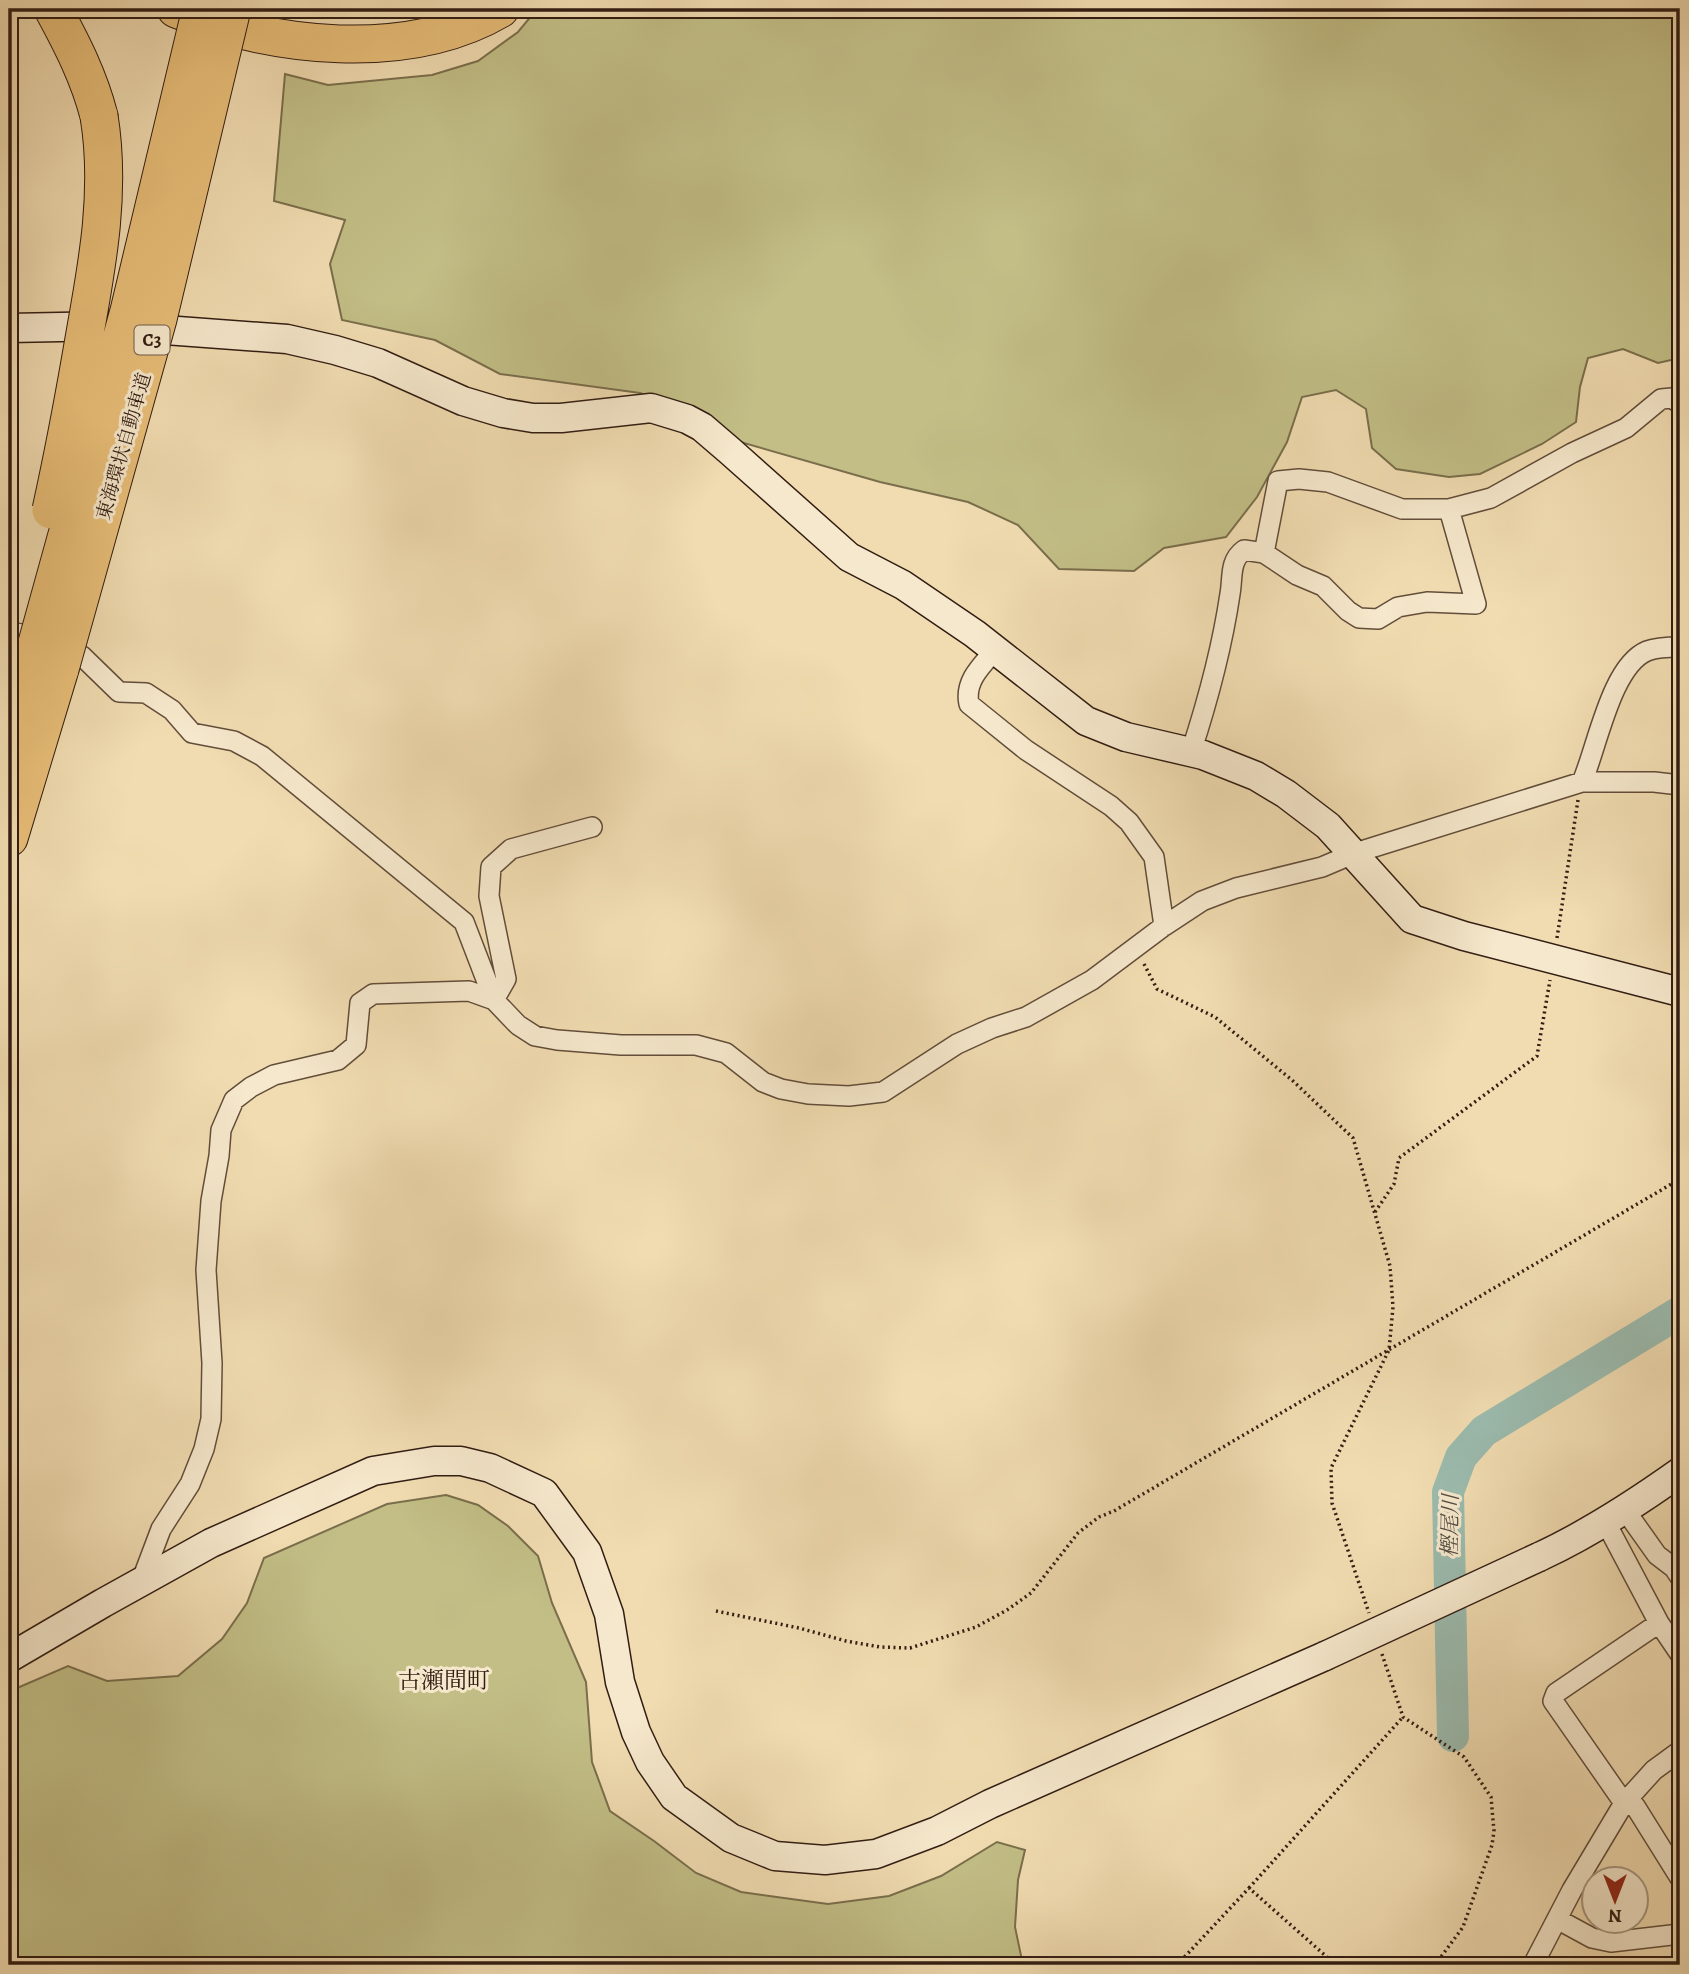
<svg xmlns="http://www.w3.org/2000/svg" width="1689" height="1974" viewBox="0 0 1689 1974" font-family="Alegreya,'Noto Serif JP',serif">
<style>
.green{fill:#c2be86;stroke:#7a6e4c;stroke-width:2}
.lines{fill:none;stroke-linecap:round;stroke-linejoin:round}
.river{stroke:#9bbbae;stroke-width:32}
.street-casing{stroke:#624d3a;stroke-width:22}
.secondary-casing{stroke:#321d13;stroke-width:31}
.highway-casing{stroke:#321d13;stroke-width:39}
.path{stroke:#321d13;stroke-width:3.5;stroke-dasharray:2 3.5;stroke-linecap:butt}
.street{stroke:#f6e8cc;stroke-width:19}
.secondary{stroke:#f6e8cc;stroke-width:28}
.highway{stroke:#e8be78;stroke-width:37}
.secondary-bridge-casing{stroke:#321d13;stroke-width:31;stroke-linecap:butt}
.highway-bridge-casing{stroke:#321d13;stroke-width:39;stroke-linecap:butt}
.secondary-bridge{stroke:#f6e8cc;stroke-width:28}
.highway-bridge{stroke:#e8be78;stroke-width:37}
.labels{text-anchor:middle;stroke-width:6;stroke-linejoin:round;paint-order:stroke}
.shield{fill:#f6e8cc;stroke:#6d5a4a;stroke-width:2}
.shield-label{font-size:18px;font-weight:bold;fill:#321d13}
.street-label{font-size:19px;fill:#321d13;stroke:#f6e8cc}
.water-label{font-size:21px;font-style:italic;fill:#524c42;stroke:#f6e8cc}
.quarter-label{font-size:23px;fill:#321d13;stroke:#f6e8cc}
</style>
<rect width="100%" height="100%" fill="#f1dcb1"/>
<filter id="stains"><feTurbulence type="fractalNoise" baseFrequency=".00286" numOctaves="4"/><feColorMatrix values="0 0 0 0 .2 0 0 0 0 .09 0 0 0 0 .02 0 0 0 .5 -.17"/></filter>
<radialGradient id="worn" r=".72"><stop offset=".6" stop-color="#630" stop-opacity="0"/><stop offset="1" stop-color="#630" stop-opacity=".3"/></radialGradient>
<path class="green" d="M537,9H1680V358L1658,363L1623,349L1588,358L1580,387L1576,422L1542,444L1480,474L1449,477L1396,469L1372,448L1366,409L1336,390L1302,397L1287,442L1257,497L1226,537L1164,548L1134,571L1059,569L1018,525L968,502L880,482L737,441L689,411L640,393L500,374L435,340L342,320L330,264L345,220L274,201L285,74L328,85L432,75L478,61L518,32Z
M446,1495L478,1505L508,1526L538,1556L552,1603L586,1682L592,1762L610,1811L654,1841L696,1873L741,1892L828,1904L889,1896L941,1876L997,1842L1025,1850L1018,1880L1015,1927L1023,1965H9V1702L17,1688L68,1666L107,1681L178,1676L222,1639L247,1603L264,1558L387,1504Z"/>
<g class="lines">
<path class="river" d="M1453,1736L1448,1492L1461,1457L1484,1431L1680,1312"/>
<defs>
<path id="street" d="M1264,553L1278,481L1299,479L1328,482L1402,509H1449L1491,498L1572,453L1626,428L1661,399L1672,398L1680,404
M9,632L28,635L82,656L119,692L146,693L172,710L192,733L234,741L262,756L464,922L494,1000L518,1025L535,1036L557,1040L621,1045H696L726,1053L763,1082L781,1089L808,1094L849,1096L883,1092L957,1044L992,1028L1026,1017L1092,980L1164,926L1202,901L1236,888L1322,867L1355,853L1582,782H1654L1680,785
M996,649C982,665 964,681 969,704L1026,750L1111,806L1129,822L1154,857L1164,926
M1191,752C1208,700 1222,648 1230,594C1233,578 1229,561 1244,550L1264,553L1297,575L1323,586L1348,611L1359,618L1378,619L1398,607L1427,602L1476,604L1449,509
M1582,782C1597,748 1611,666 1647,651C1657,647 1670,647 1680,647
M494,1000L506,979L489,896L491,867L511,849L592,827
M1625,1510L1657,1555L1674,1568L1680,1577
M1605,1521L1659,1623L1680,1654
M141,1582L161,1529L190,1484L204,1449L211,1419L212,1363L206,1270L211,1201L219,1156L221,1130L234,1100L251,1087L274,1075L338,1060L356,1045L360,1003L373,994L469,991L494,1000
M1659,1623L1556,1693L1553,1701L1624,1803L1635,1806L1680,1878
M1557,1919L1592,1938L1611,1942L1680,1934
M1533,1965L1572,1890L1624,1803L1654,1770L1680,1751"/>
<path id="secondary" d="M9,328L111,326L287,339L335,350L378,363L463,401L503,413L533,418H561L651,408L687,419L702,427L730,451L849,557L903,585L975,634L1086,721L1126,737L1203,755L1256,776L1286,794L1328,826L1412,919L1464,936L1680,992
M1539,1557C1589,1534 1635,1504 1680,1472
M9,1658L103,1603L211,1543L373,1471L434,1461H461L490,1468L544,1493L587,1552L609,1614L620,1682L636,1732L650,1762L674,1797L731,1838L775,1856L825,1860L876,1854L937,1831L990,1804L1325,1656"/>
<path id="highway" d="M53,9C72,44 89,77 99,116
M176,9C271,48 408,63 500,9
M9,734L32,661
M9,838L60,669"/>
</defs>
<use href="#street" class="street-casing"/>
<use href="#secondary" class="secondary-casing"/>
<use href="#highway" class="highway-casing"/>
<path class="path" d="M1536,9C1568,18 1580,20 1612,9
M1557,938L1578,800
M1144,964L1157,989L1215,1017L1292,1080L1353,1138L1390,1266L1393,1307L1389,1350L1331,1468L1332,1503L1369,1613
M1375,1212L1394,1184L1399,1158L1537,1056L1550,980
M716,1611L799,1628L846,1641L880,1647L910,1648L976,1627L1007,1610L1031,1593L1078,1533L1099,1517L1114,1511L1680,1179
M1382,1654L1403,1717L1464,1757L1491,1797L1494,1831L1492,1845L1463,1927L1435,1965
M1249,1888L1403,1717
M1177,1965L1249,1888L1336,1965"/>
<use href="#street" class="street"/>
<use href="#secondary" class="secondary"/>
<use href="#highway" class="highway"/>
<defs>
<path id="secondary-bridge" d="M1325,1656L1539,1557"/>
<path id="highway-bridge" d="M51,510C64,451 75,392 85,333C98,261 111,189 99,116
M32,661L129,311L201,9
M60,669L158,319L232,9"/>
</defs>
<use href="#secondary-bridge" class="secondary-bridge-casing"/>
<use href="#highway-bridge" class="highway-bridge-casing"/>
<use href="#secondary-bridge" class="secondary-bridge"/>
<use href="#highway-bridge" class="highway-bridge"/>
</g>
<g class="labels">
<rect class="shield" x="134.5" y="325.5" width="35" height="29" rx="5"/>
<g class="shield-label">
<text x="152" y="346">C3</text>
</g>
<g class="street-label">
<text transform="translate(123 446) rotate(-74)" y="7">東海環状自動車道</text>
</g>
<g class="water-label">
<text transform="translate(1450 1526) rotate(-89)" y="7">樫尾川</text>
</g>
<g class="quarter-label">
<text x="444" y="1688">古瀬間町</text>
</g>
</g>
<rect width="1689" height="1974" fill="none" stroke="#f1dcb1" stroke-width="35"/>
<rect x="10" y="10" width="1668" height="1953" fill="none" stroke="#321d13" stroke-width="3.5"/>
<rect x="18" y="18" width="1654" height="1939" fill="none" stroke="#321d13" stroke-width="2"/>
<g transform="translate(1615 1900) rotate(180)"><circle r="33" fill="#f6e8cc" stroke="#a89782" stroke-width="2"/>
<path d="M0-5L12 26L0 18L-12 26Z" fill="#8f2418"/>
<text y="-10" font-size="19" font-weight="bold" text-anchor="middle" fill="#321d13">N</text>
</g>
<rect width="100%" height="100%" filter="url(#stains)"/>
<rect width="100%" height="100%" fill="url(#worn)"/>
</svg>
